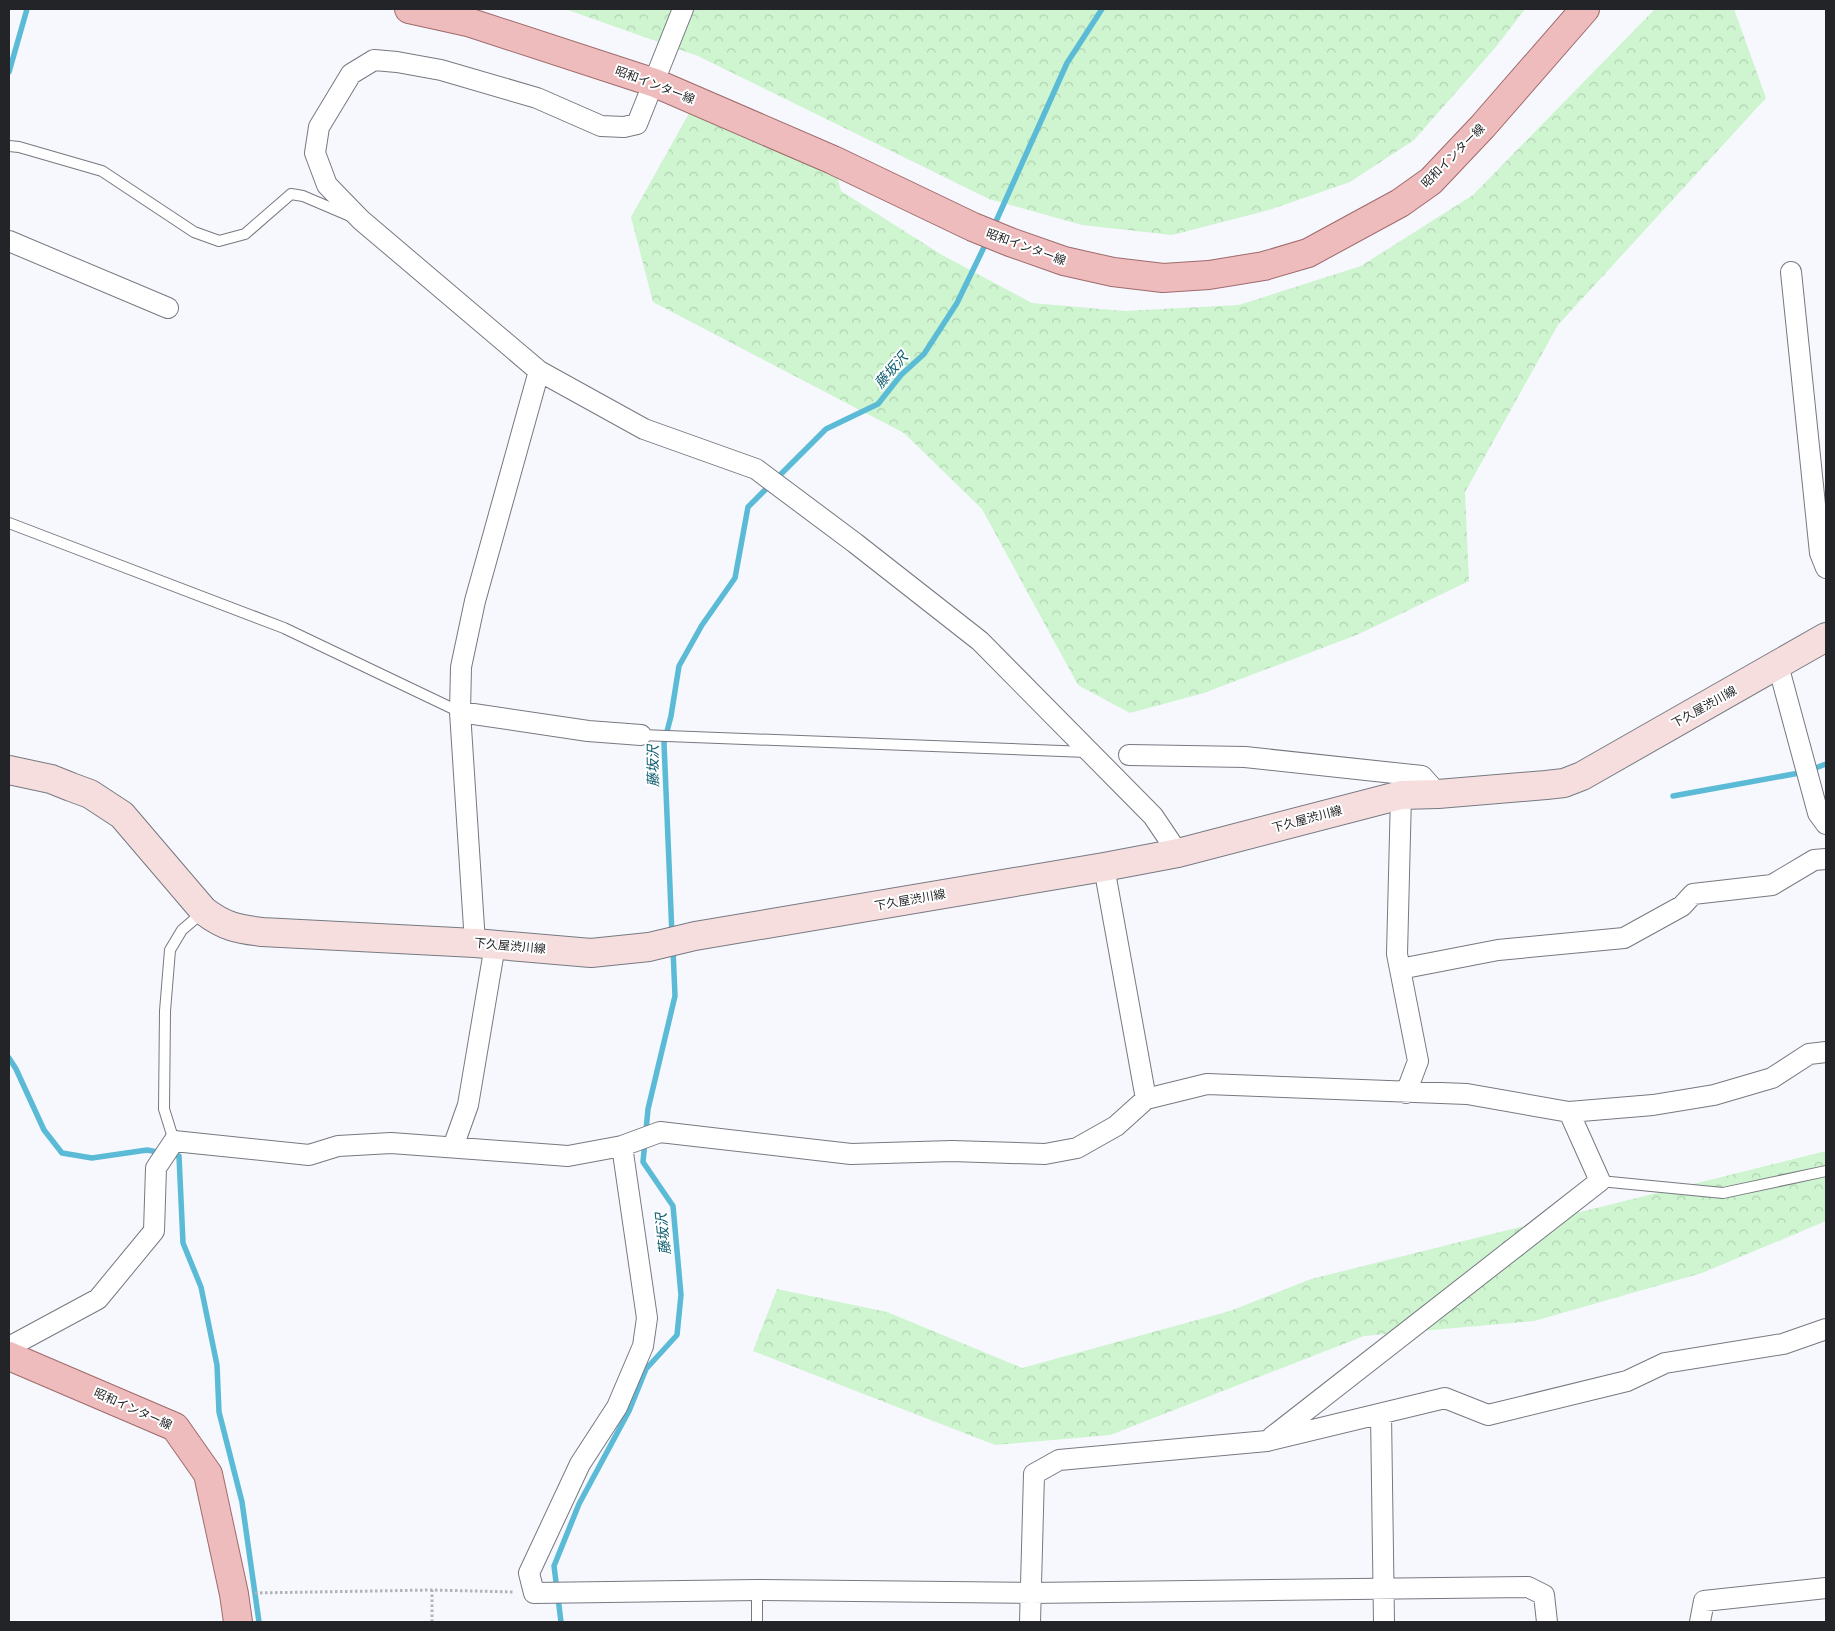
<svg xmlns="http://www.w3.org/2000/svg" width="1835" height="1631" viewBox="0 0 1835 1631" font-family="Rubik,'Noto Sans JP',sans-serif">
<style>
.forest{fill:url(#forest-crowns)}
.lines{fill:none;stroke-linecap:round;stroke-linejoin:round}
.stream{stroke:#5bbbd6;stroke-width:5.5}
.service-casing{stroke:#777981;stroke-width:12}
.minor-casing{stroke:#777981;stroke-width:22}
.secondary-casing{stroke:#777981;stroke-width:30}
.primary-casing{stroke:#9f6a6b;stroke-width:30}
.path{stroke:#b1b3b7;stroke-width:3;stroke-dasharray:2.5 2.5;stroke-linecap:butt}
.service{stroke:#fff;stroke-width:10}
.minor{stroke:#fff;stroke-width:20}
.secondary{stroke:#f6dede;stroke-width:28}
.primary{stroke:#eebcbc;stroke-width:28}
.labels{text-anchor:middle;stroke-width:4;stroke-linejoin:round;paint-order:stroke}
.street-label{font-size:12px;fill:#232427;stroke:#fff}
.water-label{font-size:14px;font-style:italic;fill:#0b5d70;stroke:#fff}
</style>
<defs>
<pattern id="forest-crowns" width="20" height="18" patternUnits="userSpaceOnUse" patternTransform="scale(1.25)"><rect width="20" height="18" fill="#cef5cf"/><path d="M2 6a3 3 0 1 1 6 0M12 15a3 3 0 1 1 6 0" fill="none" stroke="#b1d2b2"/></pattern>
</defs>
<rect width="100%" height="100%" fill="#f6f8fd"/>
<path class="forest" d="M565,9H1525L1495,48L1414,140L1350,182L1269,210L1172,235L1082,225L989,199L698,56Z
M1655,9H1734L1766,98L1558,325L1465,492L1469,581L1359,634L1204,693L1130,713L1078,685L982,509L904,433L653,302L631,217L692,108L833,160L841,191L942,255L1032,303L1124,311L1239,305L1361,266L1473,195Z
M1826,1151V1221L1702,1273L1534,1321L1364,1336L1110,1435L995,1445L753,1351L777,1289L887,1312L1022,1368L1230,1311L1311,1279Z"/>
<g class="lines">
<path class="stream" d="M9,72L27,9
M993,228L1067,63L1102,9
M1673,796L1805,772L1826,764
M672,935L664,743L671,716L679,666L702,625L735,578L748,507L826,429L878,404L901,375L924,354L957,303L987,241
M9,1058L16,1069L44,1130L62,1153L92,1158L147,1150L179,1156L183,1243L201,1287L217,1365L219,1412L242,1502L259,1622
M561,1622L554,1566L579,1504L629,1411L646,1369L677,1335L681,1295L673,1206L643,1162L648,1109L675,996L673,949"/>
<defs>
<path id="service" d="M9,146L19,147L102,171L194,232L219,241L245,234L291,194L303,196L350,216
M9,523L284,628L460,712
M641,735L1087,752
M174,1141L164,1109L165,1011L170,950L182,930L203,912
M1600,1181L1723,1193L1826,1171
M757,1590V1622"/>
<path id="minor" d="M683,9L637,124L624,127L601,126L537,98L441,70L397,62L374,60L351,74L319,127L315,153L327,185L361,220L539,371L644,429L756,469L855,543L980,641L1153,816L1178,853
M9,241L168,308
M1791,272L1820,553L1826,568
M1778,665L1818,813L1826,824
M460,712L588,731L641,735
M1129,755L1245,757L1422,776L1438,794
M1401,795L1397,954L1418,1061L1406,1093
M1104,867L1146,1099
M475,943L460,712L461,667L475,601L539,371
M1400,969L1498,950L1624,938L1682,906L1693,894L1772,885L1814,860L1826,859
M622,1146L647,1318L643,1346L617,1407L580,1464L529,1573L534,1593L757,1590L1030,1593L1528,1587L1544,1595L1547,1622
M453,1147L468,1105L495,945
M9,1347L98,1299L154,1231L156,1168L174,1141L309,1155L338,1146L391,1143L568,1156L622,1146L660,1132L851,1154L952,1151L1045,1154L1077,1148L1116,1126L1146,1099L1207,1084L1467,1094L1569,1112L1653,1105L1714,1095L1772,1078L1809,1054L1826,1052
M1381,1414L1384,1622
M1272,1437L1600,1181L1569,1112
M1030,1622L1034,1474L1059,1460L1267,1441L1445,1398L1488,1415L1627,1381L1665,1363L1783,1344L1826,1329
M1700,1622L1704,1601L1826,1588"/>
<path id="secondary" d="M9,770L51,779L71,787L90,794L122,815L204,911C225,927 238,929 262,932L475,943L591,953L649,947L695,936L1104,867L1178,853L1401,795L1438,794L1546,785L1564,783L1582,776L1826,637"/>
<path id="primary" d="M409,9L468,22L655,83L833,160L973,227L1010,242L1064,261L1113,272L1163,278L1209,275L1264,266L1308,253L1400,203L1431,181L1483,126L1585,9
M9,1356L175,1427L208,1474L234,1594L238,1622"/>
</defs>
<use href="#service" class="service-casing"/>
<use href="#minor" class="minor-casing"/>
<use href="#secondary" class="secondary-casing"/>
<use href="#primary" class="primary-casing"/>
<path class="path" d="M255,1593L432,1590L514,1592
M432,1622V1590"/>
<use href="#service" class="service"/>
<use href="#minor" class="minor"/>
<use href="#secondary" class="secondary"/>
<use href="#primary" class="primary"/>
</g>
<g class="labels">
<g class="street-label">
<text transform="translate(655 85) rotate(21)" y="4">昭和インター線</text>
<text transform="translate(1453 156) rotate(-45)" y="4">昭和インター線</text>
<text transform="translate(1026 247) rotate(20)" y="4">昭和インター線</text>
<text transform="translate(1704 707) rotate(-29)" y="4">下久屋渋川線</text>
<text transform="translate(1307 819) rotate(-15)" y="4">下久屋渋川線</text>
<text transform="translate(910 900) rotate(-10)" y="4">下久屋渋川線</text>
<text transform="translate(510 946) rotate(5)" y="4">下久屋渋川線</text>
<text transform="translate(133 1409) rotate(24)" y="4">昭和インター線</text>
</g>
<g class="water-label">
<text transform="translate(891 370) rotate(-49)" y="5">藤坂沢</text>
<text transform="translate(653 766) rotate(-91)" y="5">藤坂沢</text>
<text transform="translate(663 1234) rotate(-96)" y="5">藤坂沢</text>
</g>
</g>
<rect width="1835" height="1631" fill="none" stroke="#232427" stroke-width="20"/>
</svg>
